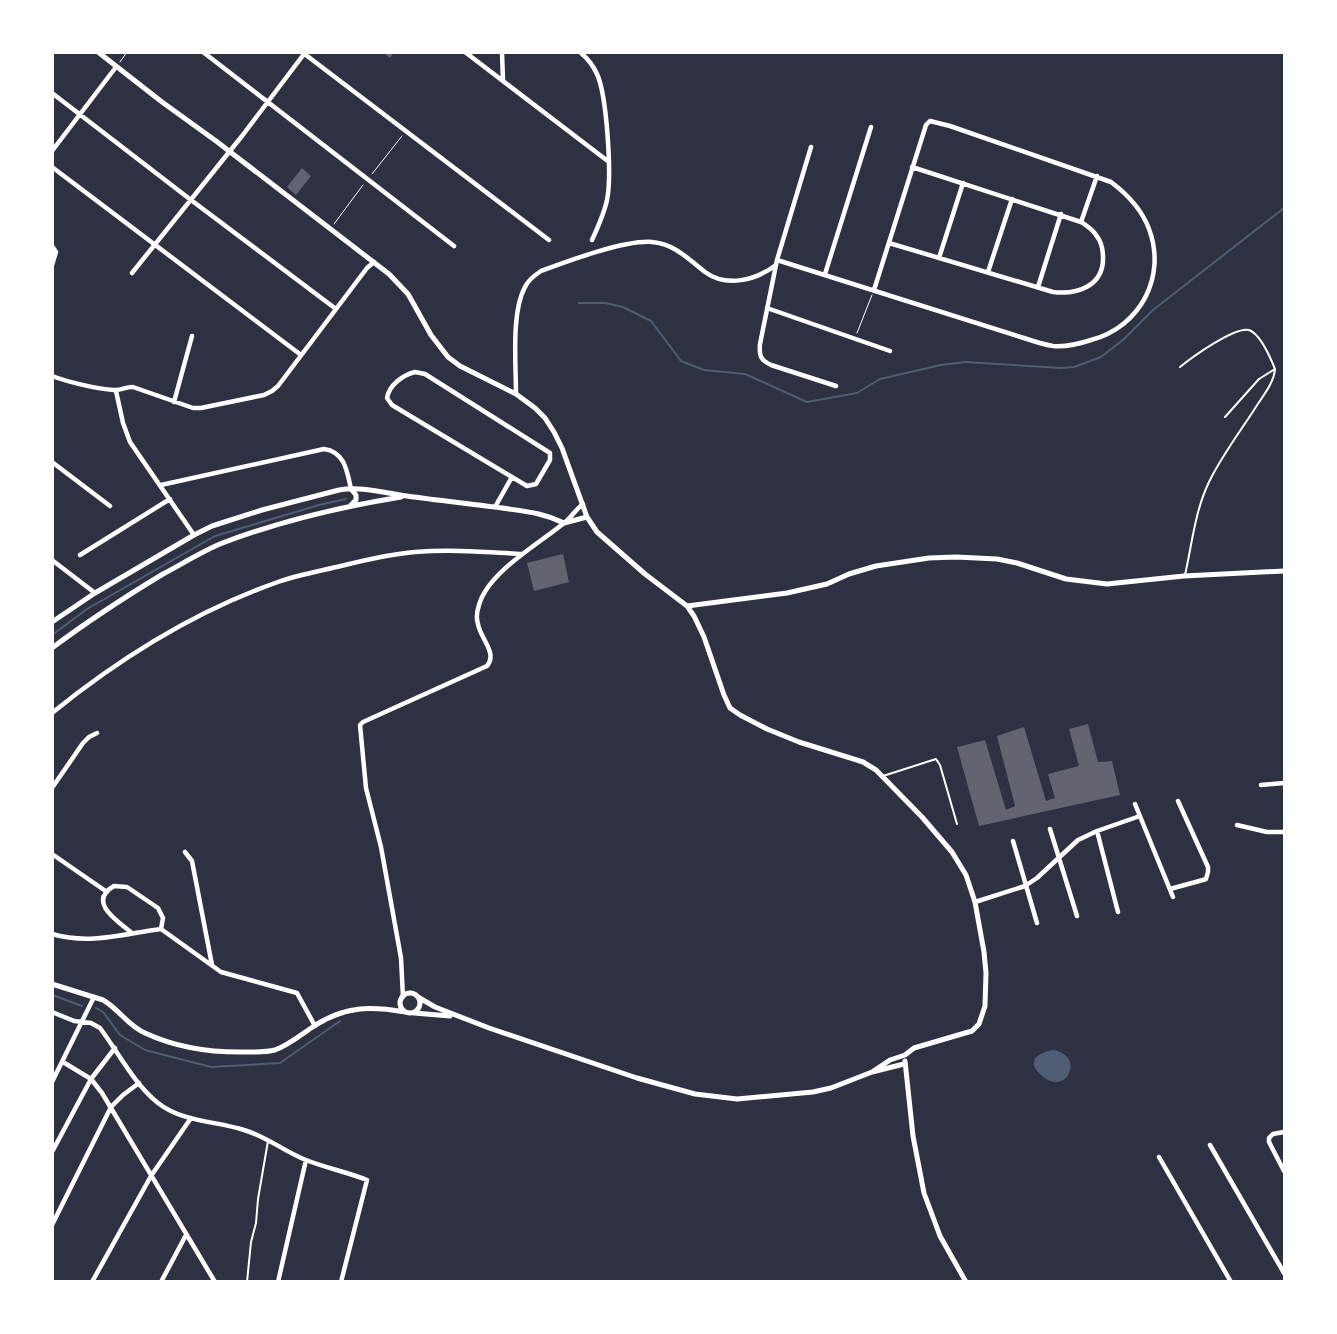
<svg xmlns="http://www.w3.org/2000/svg" width="1337" height="1334" viewBox="0 0 1337 1334" font-family="'Fira Sans',sans-serif">
<style>
.water{fill:#4f5d75}
.lines{fill:none;stroke-linecap:round;stroke-linejoin:round}
.stream{stroke:#4f5d75;stroke-width:2}
.building{fill:#626471}
.path{stroke:#fff;stroke-width:1}
.service{stroke:#fff;stroke-width:2}
.minor{stroke:#fff;stroke-width:4.5}
.tertiary{stroke:#fff;stroke-width:5}
</style>
<rect width="100%" height="100%" fill="#2d3142"/>
<path class="water" d="M1053,1050C1087,1055 1066,1100 1040,1074C1025,1060 1040,1052 1053,1050Z"/>
<g class="lines">
<path class="stream" d="M579,303H605L623,307L651,321L681,361L704,370L745,374L807,402L857,393L880,379L941,365L965,362L1061,368L1074,367L1101,357L1124,339L1153,310L1284,208
M52,635L87,609L215,536L319,505L346,499
M52,995L82,1006
M96,1008L103,1012L120,1035L145,1050L211,1067L280,1063L340,1021"/>
</g>
<path class="building" d="M383,52H392L393,53L390,58Z
M302,168L311,176L296,195L287,187Z
M563,554L569,582L534,591L527,563Z
M1088,724L1098,762L1112,761L1120,795L979,826L957,747L985,740L1006,810L1015,806L997,736L1024,727L1046,801L1055,798L1048,774L1079,766L1069,729Z"/>
<g class="lines">
<path class="path" d="M120,62L127,52
M372,174L402,136
M334,224L363,185
M857,333L872,295"/>
<path class="service" d="M1180,367C1191,358 1235,326 1249,330C1260,334 1271,359 1275,369C1274,384 1261,398 1254,410C1239,433 1221,457 1209,482C1195,511 1192,544 1185,575
M1225,417L1259,379L1275,369
M883,776L936,759L940,765L957,824
M247,1282L251,1242L256,1223L258,1199L268,1141"/>
<path class="minor" d="M203,52L454,246
M302,52L549,240
M465,52L609,162
M502,52L503,81
M580,52C587,58 593,65 597,74C607,96 612,176 607,200C604,214 598,227 592,240
M52,93L191,200L336,309
M811,147L777,260L760,344C759,355 760,360 771,365L836,386
M52,151L116,67
M52,167L301,355
M1081,222L1097,176
M889,243L1053,292C1077,295 1104,286 1103,257C1103,249 1101,241 1096,235C1092,229 1087,226 1081,222L912,167
M52,246L56,252L52,265
M939,258L963,183
M777,260L1027,339C1036,342 1045,345 1053,346C1066,347 1079,344 1091,340C1140,327 1167,277 1149,229C1142,210 1127,194 1111,182L950,126L930,121L926,125L874,290
M988,272L1012,199
M132,273L242,136L304,54
M825,274L871,127
M1038,287L1061,214
M767,308L890,351
M415,372L425,374L550,453V460L536,484L527,486L392,405L387,398C389,385 403,375 415,372Z
M52,376C68,382 97,389 114,390C121,391 127,386 133,387L193,408H201L264,395L272,391L278,386L367,268L374,262
M116,391L123,423L130,442L194,535
M516,394C516,364 511,313 525,287C528,280 535,275 541,271C568,261 624,240 652,242C675,244 688,259 705,272C727,288 756,280 776,265
M174,402L192,336
M52,462L110,506
M161,485L324,449C345,452 347,471 351,489
M495,507L512,477
M80,555L170,499
M52,560L95,593
M52,713C120,658 195,611 278,582C298,575 320,571 341,566C365,560 390,554 415,552C451,549 486,552 522,554
M1261,785L1284,783
M52,788L83,743L89,737L97,733
M1135,804L1173,897
M1237,825L1267,832H1284
M1050,829L1077,916
M1097,831L1118,912
M1013,841L1037,923
M185,852L192,861L212,965
M52,854L107,892
M1170,889L1203,880L1206,879L1208,872V867L1178,801
M975,902L1025,886L1037,878L1078,840L1097,831L1140,816
M161,929L221,972L297,993L315,1026
M132,933C119,922 86,902 114,886L127,887L158,908L163,918L161,929
M52,934C90,945 123,934 161,929
M403,997L401,958L381,847L366,788L360,725L363,722L487,666C498,653 480,638 478,624C476,618 477,611 479,605C488,572 539,544 564,523C571,518 575,510 583,504
M52,1012L74,1021L91,1023L100,1028C118,1052 134,1084 158,1103C182,1122 216,1121 244,1130C266,1136 285,1152 306,1160C326,1168 347,1172 367,1180L341,1282
M63,1062L91,1079L102,1093L215,1282
M52,1082L94,997
M1284,1132L1273,1134L1269,1138V1142L1284,1171
M1210,1145L1284,1273
M52,1152L91,1079L115,1048
M1159,1157L1231,1282
M52,1225L111,1107L123,1095L139,1083
M92,1282L151,1176L191,1118
M161,1282L186,1235
M278,1282L306,1160"/>
<path class="tertiary" d="M98,52L162,102L216,141L389,274L408,294L431,335L448,357L460,366L516,394L535,408L545,418L554,432L562,448L587,517L597,532L645,574L687,606L694,616L704,637L724,695L730,708L740,715L767,729L799,742L863,762L876,770L922,817L952,852L966,875L975,902L984,952L986,973L985,1006L979,1024L972,1031L914,1048L905,1055L890,1060L872,1072
M351,489L356,495V500L351,505
M687,606L787,593L827,584L849,574L876,566L929,558L956,557L997,559L1017,563L1066,579L1107,584L1184,576L1284,571
M52,622L95,593L194,535L212,526L262,510L339,490C363,486 383,493 407,496C441,501 475,504 509,509C530,512 546,514 564,523L587,517
M52,648C88,621 125,597 163,574C182,564 201,552 220,544C277,522 340,507 401,497
M52,984L103,1000C119,1009 128,1026 145,1033C177,1048 213,1053 249,1052C258,1052 267,1052 275,1050C289,1045 302,1034 314,1026C345,1006 370,1006 405,1012
M400 1003a10 10 0 1 1 20 0a10 10 0 1 1-20 0Z
M418,997L435,1007L489,1028L637,1078L695,1094L737,1099L813,1092L831,1088L872,1072L904,1064
M414,1013L450,1016
M905,1061L913,1136L924,1193L940,1236L966,1282"/>
</g>
<rect width="1337" height="1334" fill="none" stroke="#ffffff" stroke-width="108"/>
</svg>
